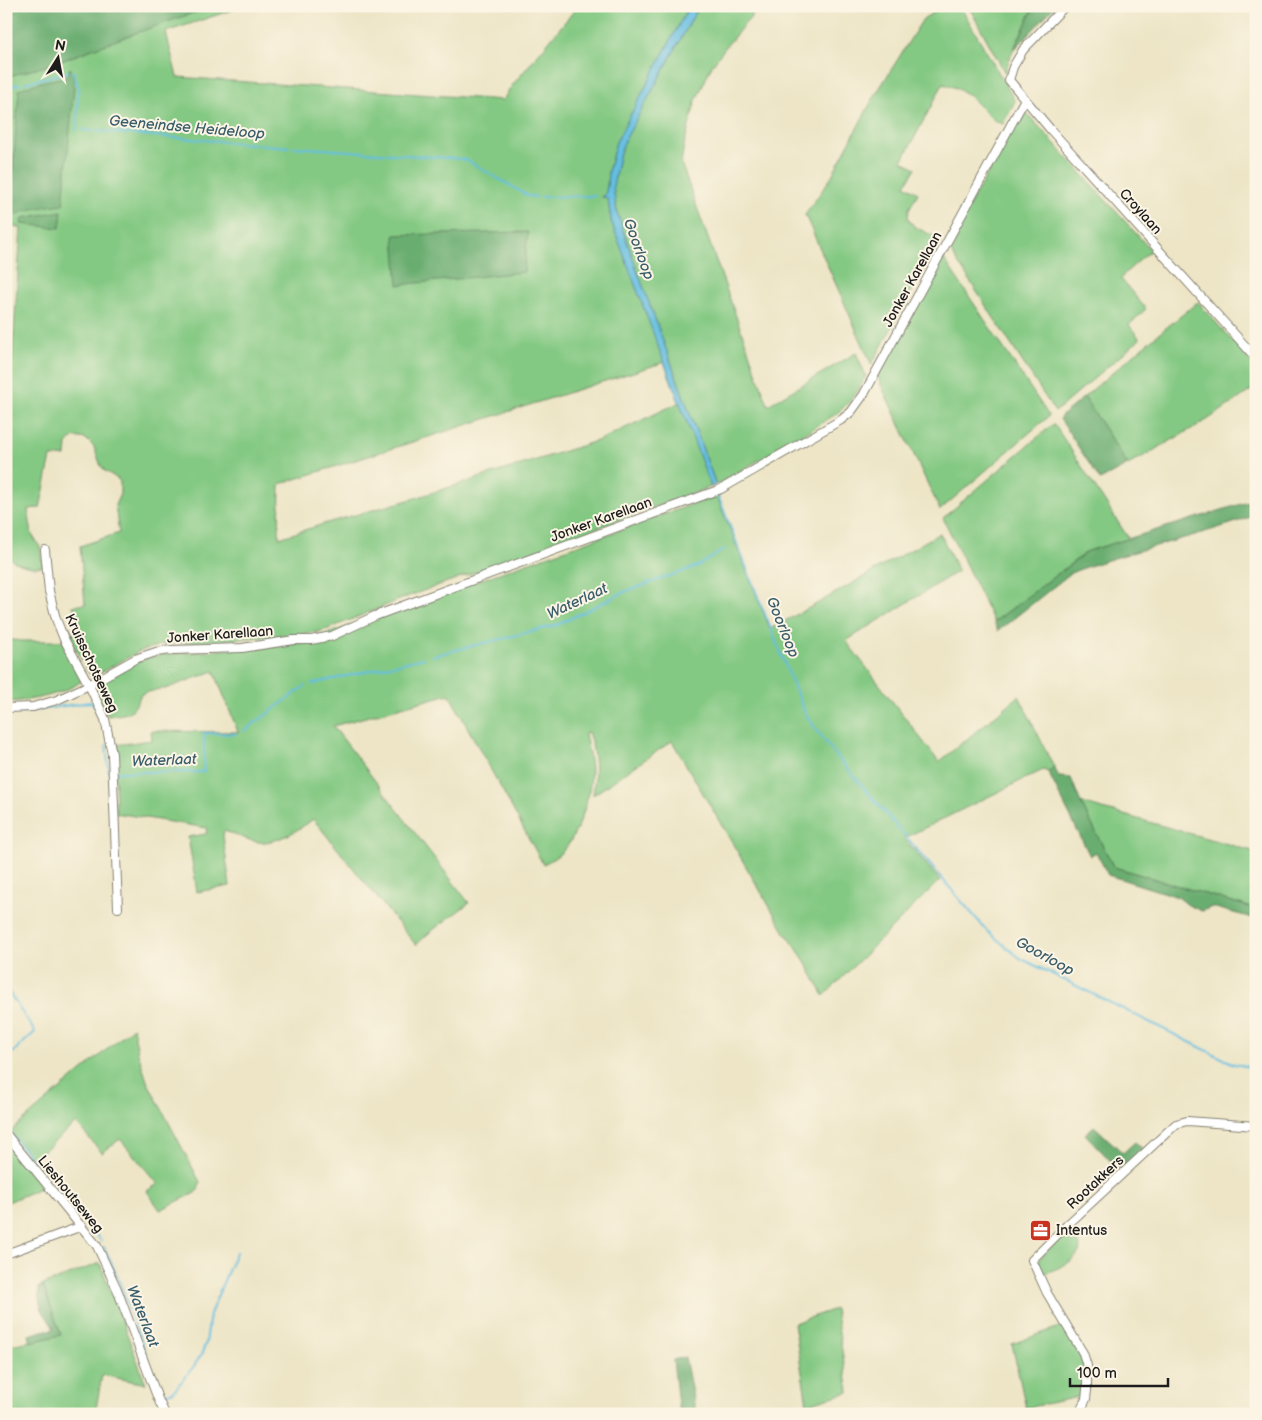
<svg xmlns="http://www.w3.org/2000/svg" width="1262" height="1420" viewBox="0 0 1262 1420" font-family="'Balsamiq Sans',sans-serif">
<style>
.green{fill:#84c983;stroke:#507250}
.forest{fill:#6bad71;stroke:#446446}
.water{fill:#64bee1;stroke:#406d7e}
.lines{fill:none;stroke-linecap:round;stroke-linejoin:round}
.stream{stroke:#64bee1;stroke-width:2}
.minor-casing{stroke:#848071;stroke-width:10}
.minor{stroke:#fff;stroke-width:8}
.labels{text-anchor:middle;stroke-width:4;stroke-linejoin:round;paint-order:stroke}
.street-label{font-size:14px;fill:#1c1c1c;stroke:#fcf5e5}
.poi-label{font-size:14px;fill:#1c1c1c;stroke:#fcf5e5;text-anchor:start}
.water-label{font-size:15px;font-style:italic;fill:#395d6b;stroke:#fcf5e5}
</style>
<rect width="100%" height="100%" fill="#fcf5e5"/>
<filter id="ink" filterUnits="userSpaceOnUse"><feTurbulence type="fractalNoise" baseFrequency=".02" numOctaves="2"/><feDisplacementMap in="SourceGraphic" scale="10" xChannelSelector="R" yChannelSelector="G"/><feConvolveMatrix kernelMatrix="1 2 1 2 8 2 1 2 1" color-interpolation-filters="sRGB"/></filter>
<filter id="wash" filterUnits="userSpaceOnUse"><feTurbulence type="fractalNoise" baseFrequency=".0096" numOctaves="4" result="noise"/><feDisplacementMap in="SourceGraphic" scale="20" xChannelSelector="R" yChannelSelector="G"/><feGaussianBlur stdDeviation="1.12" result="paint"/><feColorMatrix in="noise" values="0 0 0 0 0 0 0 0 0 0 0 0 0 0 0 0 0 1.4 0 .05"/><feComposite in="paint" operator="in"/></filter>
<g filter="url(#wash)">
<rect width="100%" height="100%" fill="#ede5c6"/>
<path class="green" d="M6,6H244L166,32L177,77L503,100L511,87L578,6H689L616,142L608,172L607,187L605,195L602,196V197L608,199L611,221L665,362L280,484L279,538L330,522L412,499L600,440L680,402L711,487L409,596L328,629L318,632L290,635L160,645L138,652L98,674L91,676L68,635L81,631L73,606L85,604L80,546L119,533L115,505L120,494V482L118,479L105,471L101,466L94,447L86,439L74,437L67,444L66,456L51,457L40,508L28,509L32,535L40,547L43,566C30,569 16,564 6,556V453L21,228L11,226L12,156L6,157Z
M699,6H756L751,17L728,44L712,65L695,103L684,145L681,163L768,405L856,353L866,376L857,392L849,402L839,412L811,430L716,485L633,259L617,212L613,187L619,156L626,138Z
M943,6H960L1015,101L1003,124L994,120L989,116L967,94L954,87L943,84L902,161L916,168L905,185L918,193L909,209L908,219L915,227L940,239L872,364L871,363L805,215L830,179L871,102L923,19Z
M974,6H1034L1009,59L1005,73L970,9Z
M1023,109L1151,250L1124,274L1121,279L1146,309L1129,325L1140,339L1055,412L947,246Z
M942,256L1049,416L940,510L881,385L877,374Z
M1198,302L1256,368V387L1207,420L1128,465L1084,397L1145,345Z
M1054,424L1129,539L1088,551L994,622L943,518L1052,425Z
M716,494L770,629L811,607L940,533L958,571L846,641L939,762L1019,696L1054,767L1048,772L1043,770L904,838L940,880L824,996L805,961L788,936H787L672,741L593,795C596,773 596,754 588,732L585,734C587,746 591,759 591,772C591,793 581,824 570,842C564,852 553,860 543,864L449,694L333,726L469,903L429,933L416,945L313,819C299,830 276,844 258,842C246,840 235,834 224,831L223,836L230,886L197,892L188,837L206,834L207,828L116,813L115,745L152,740L151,731L238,732L214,671L165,689H160L141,694C132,716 129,713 108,716L95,686L141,660L161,655L302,643L699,502Z
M6,639L21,641H63L83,680C65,695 29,701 6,702Z
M1081,803L1256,852V909L1114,867L1112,864Z
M133,1027L138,1053L147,1081L200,1182L198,1190L195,1193L160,1210L147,1191L158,1184L120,1139L102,1153L76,1123L33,1160L10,1132Z
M6,1141L45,1186L6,1203Z
M1068,1231C1071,1235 1077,1239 1079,1243C1086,1260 1051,1271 1040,1275L1037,1264L1039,1259Z
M100,1263L146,1384L102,1375L95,1414H6V1346L61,1335L43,1285Z
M835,1309L849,1392L807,1404L794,1323Z
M1062,1326C1070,1337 1084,1358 1085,1372C1086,1380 1083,1389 1083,1396L1026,1408L1012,1344Z"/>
<path class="forest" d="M6,6H213L122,38L53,64L6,77Z
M1034,6H1055L1014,50Z
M70,68L75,76L63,204C50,206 19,209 11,219L12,181L19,89L44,81L66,77L68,75Z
M62,211L60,228L21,224L23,218Z
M528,232L524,272L398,285L394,236L395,235Z
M1084,397L1128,465L1100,480L1060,419L1061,416Z
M1251,501L1256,510V515C1198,537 1136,549 1078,570L1071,573L998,631L994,622L1088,551Z
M1054,767L1059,777L1071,778L1081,803L1112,864L1114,867L1256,909V919L1212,907L1202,911L1188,905L1178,897L1108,875L1096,852L1090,856L1048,772Z
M1094,1126L1123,1153L1135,1142L1145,1151L1121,1172L1085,1134Z
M43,1285L61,1335L31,1342L29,1335L46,1330H53V1327L42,1310L39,1300V1287Z
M685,1357L696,1414H679L673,1360Z"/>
<path class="water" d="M689,6H699L626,138L619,156L613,187L617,212L633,259L716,485L711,487L611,221L608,199L602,196L605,195L607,187L608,172L616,142Z"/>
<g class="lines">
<path class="stream" d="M72,72L74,73L78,87L77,130
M25,83L68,72
M6,87L20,84
M83,130L289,147
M294,147L462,159L468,161L528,196L537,197
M542,197L595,196
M717,493L790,677L805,713L823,739L839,759L987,931L1004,945L1020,958L1228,1061L1234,1064L1256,1068
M432,656L557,625L624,592L698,566L725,549
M312,684L424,658
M6,713H18L90,702L94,704L102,724
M244,731L305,686
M106,745L109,773
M117,772H204V733L236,734
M6,988L35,1032L6,1059
M6,1128L34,1162
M39,1166L43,1171
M58,1189L89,1224
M91,1226L101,1241
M104,1247L118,1278L160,1393
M161,1392L168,1393L174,1391L194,1366L201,1355L206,1343L210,1314L236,1252
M152,1414L154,1404"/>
</g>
</g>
<g filter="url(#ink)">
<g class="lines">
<defs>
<path id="minor" d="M1065,6L1023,50L1013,67L1009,80L1050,129L1256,358
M45,550L49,591L56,619L64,639L89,685L105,719L112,754L118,908
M6,708L33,707L57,700L89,685L135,659L156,652L172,650L242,648L294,640H311L332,636L375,616L721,489L841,420L851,412L864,394L1025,99
M6,1134L97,1246L117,1289L158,1399L165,1414
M6,1254L82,1226
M1079,1414L1086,1399L1087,1390V1366L1083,1353L1047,1293L1032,1260L1066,1226L1176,1124L1187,1121L1256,1126"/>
</defs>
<use href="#minor" class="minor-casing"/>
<use href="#minor" class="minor"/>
</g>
</g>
<defs>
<symbol id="office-square" viewBox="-11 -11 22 22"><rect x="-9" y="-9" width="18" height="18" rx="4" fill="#c8321e" stroke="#fcf5e5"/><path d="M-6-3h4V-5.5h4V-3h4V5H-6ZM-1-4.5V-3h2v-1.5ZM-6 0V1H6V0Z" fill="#fff"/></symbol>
</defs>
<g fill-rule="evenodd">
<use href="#office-square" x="1028" y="1218" width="25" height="25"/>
</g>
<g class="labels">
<g class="street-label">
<text transform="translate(1141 211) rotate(48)" y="5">Croylaan</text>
<text transform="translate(912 279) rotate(-61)" y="5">Jonker Karellaan</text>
<text transform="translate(601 519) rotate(-20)" y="5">Jonker Karellaan</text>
<text transform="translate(220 634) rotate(-4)" y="5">Jonker Karellaan</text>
<text transform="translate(92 663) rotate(65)" y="5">Kruisschotseweg</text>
<text transform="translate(1095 1182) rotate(-43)" y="5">Rootakkers</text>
<text transform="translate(71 1194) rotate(51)" y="5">Lieshoutseweg</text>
</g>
<g class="poi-label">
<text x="1056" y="1235">Intentus</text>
</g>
<g class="water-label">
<text transform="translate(187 127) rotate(5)" y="5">Geeneindse Heideloop</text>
<text transform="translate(639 249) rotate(70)" y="5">Goorloop</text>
<text transform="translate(577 601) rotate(-25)" y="5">Waterlaat</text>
<text transform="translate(783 627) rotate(68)" y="5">Goorloop</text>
<text transform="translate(164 760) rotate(-2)" y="5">Waterlaat</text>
<text transform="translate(1045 956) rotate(29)" y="5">Goorloop</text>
<text transform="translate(143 1316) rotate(69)" y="5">Waterlaat</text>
</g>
</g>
<rect width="1262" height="1420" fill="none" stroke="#fcf5e5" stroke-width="25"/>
<g transform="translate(58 58) rotate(11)" stroke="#fcf5e5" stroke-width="4" paint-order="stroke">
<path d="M0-4L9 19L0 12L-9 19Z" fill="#1c1c1c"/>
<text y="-8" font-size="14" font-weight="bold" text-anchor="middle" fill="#1c1c1c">N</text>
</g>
<path d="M1070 1378v8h98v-8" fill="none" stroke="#1c1c1c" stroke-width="2.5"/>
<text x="1077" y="1378" font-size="15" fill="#1c1c1c" stroke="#fcf5e5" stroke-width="4" paint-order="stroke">100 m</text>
</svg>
